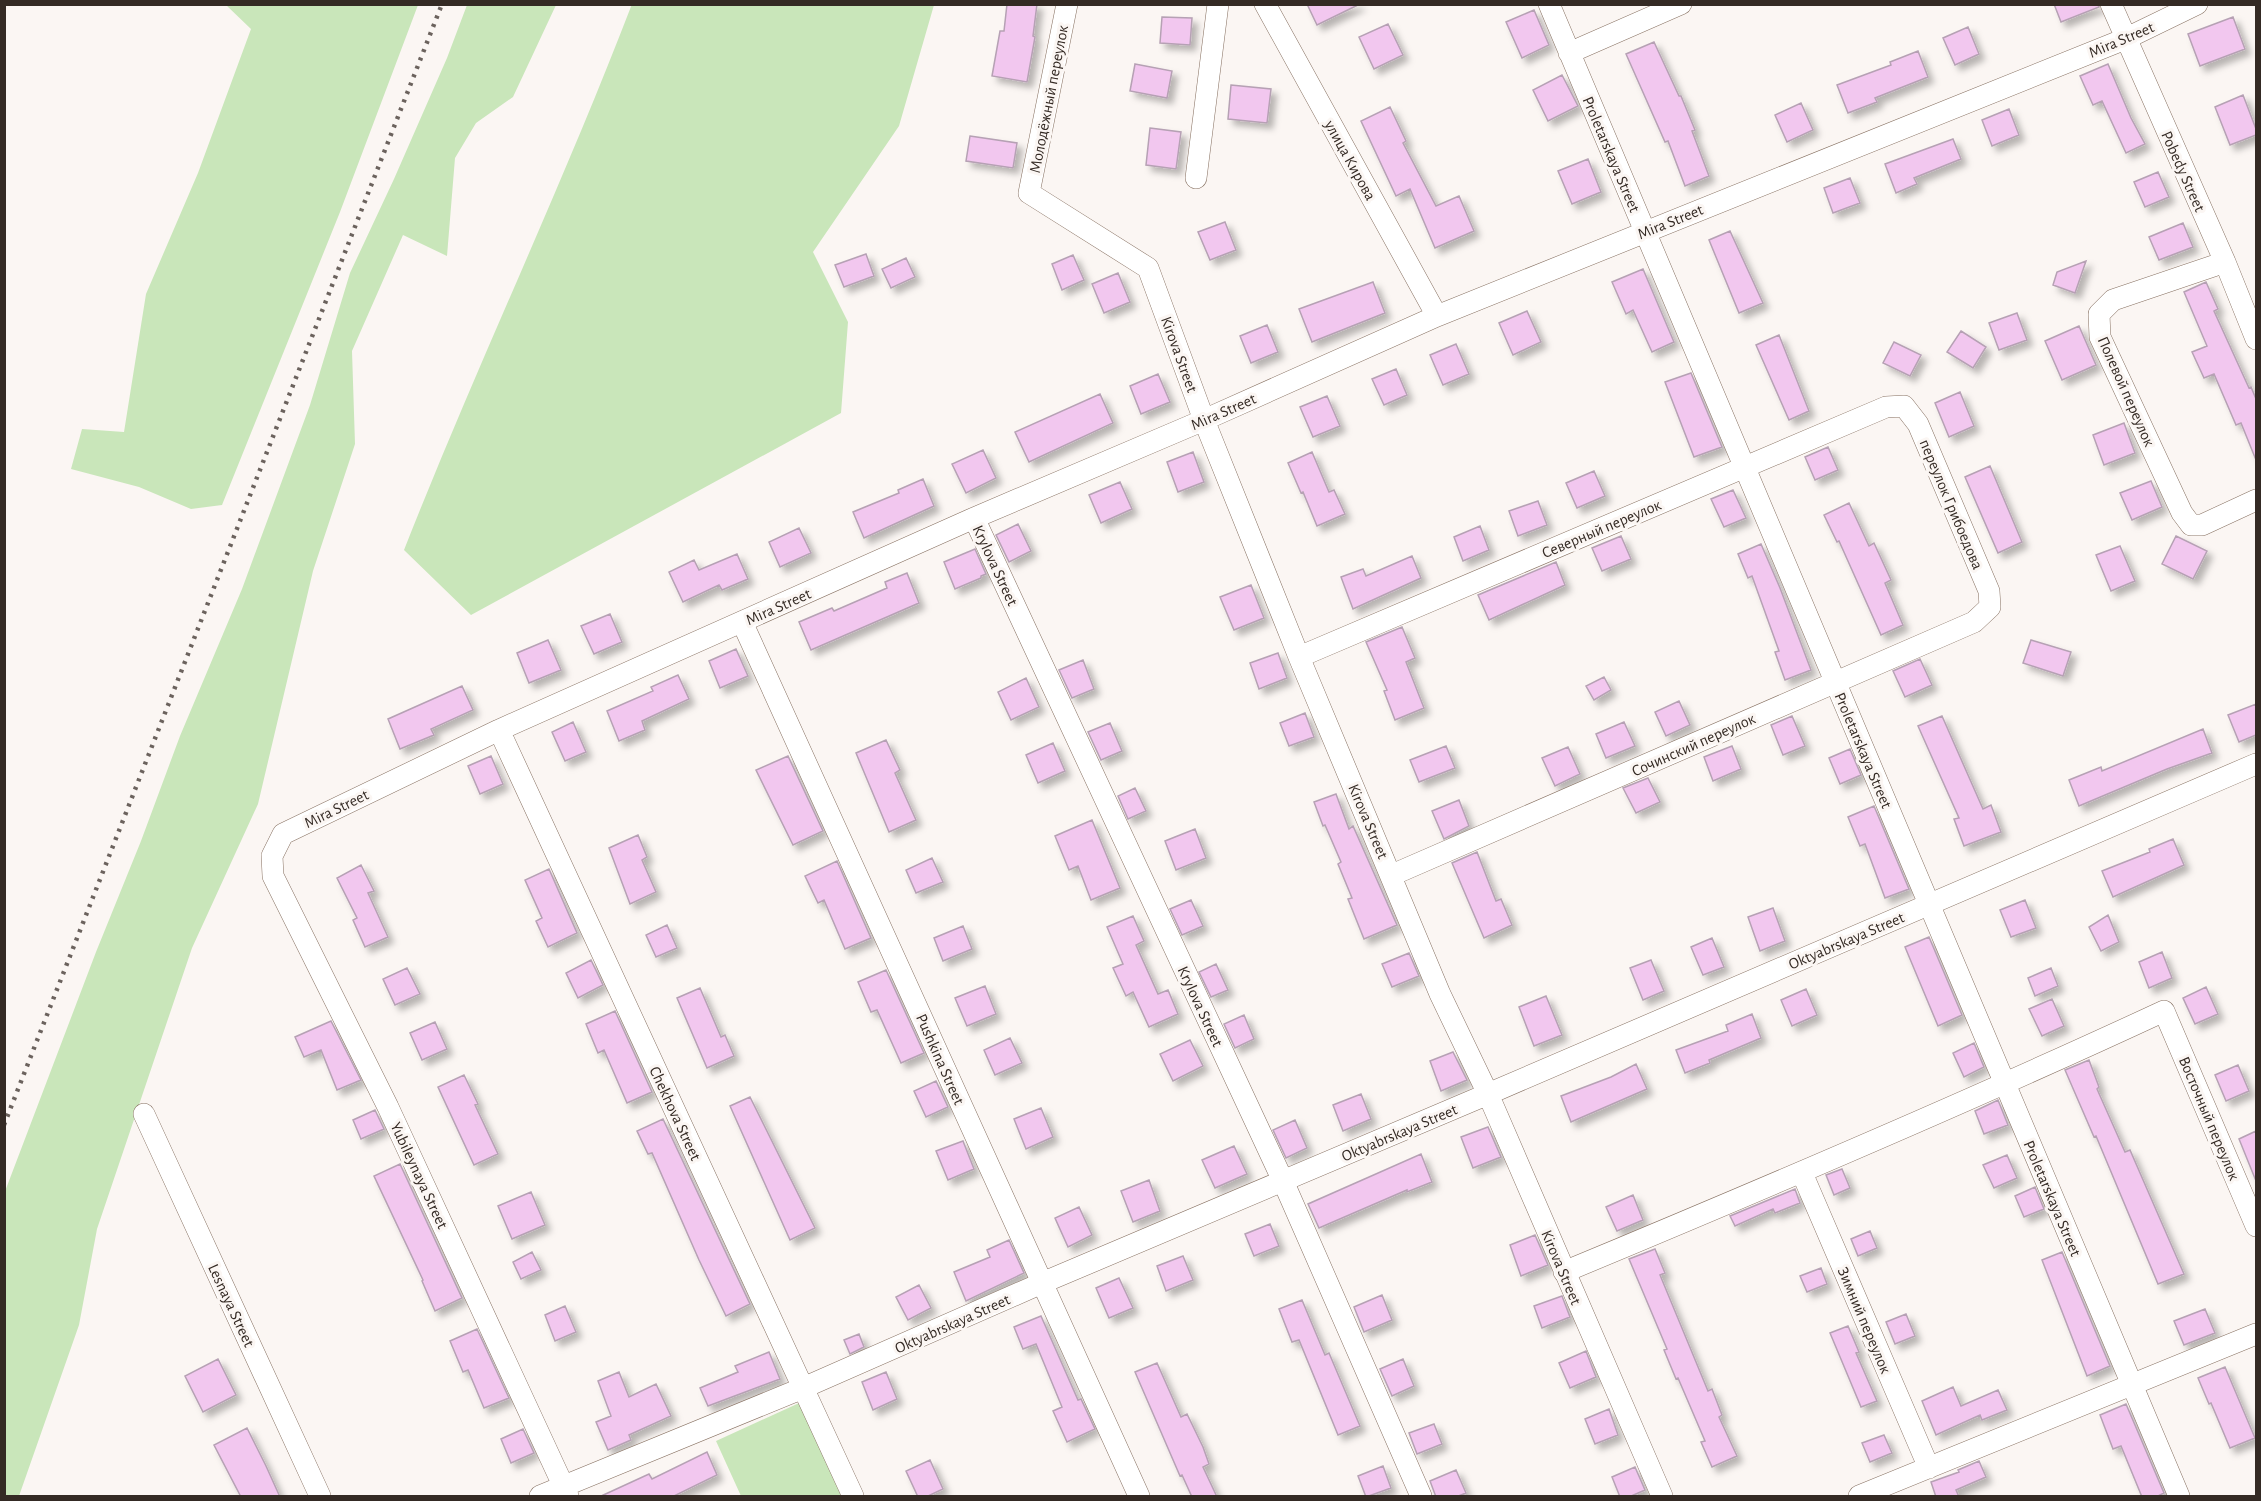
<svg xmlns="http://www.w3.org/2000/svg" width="2261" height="1501" viewBox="0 0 2261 1501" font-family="'Alegreya Sans',sans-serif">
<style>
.green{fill:#c9e6ba}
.building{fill:#f2c7ef;stroke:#b6a1b4;stroke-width:1.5;filter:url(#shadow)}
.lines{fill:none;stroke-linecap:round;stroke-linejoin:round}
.minor-casing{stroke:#887263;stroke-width:22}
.minor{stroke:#fff;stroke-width:21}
.rail{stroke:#6b625d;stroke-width:4.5;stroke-dasharray:3 6;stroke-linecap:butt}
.labels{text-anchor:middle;stroke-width:6;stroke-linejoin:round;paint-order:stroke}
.street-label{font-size:16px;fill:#342a24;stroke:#fbf6f3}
</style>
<defs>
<filter id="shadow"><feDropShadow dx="5.5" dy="5.5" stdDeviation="3" flood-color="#0004"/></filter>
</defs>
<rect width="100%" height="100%" fill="#fbf6f3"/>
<path class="green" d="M632,4L934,5L899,126L813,252L848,322L841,413L471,615L404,550C476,367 561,189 632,4Z
M226,5H418L340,212L222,505L191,509L139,487L71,469L82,429L124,432L146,294L198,173L251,29Z
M467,5H556L513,97L476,123L455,158L447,256L403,235L352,351L355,444L313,571L258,804L192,948L97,1229L79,1325L19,1496H4V1194L96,952L141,841L180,736L242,589L310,405L350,273L394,179L447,58Z
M808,1399L852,1496H741L716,1441Z"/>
<path class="building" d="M1007,4H1037L1033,36L1035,37L1027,82L992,76L1000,31H1004Z
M1307,4H1360L1317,25Z
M2054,4H2099V7L2061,22Z
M1534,10L1549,45L1522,58L1506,22Z
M1162,17L1192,18L1190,45L1160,43Z
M2233,17L2245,49L2200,66L2188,34Z
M1388,24L1403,55L1374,69L1359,37Z
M1968,27L1979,54L1955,65L1943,38Z
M1654,42L1679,96H1681L1695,130L1692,131L1709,176L1685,186L1668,141L1665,142L1626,54Z
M1918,51L1928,77L1875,98L1877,102L1848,113L1837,85L1891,65L1890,62Z
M1135,64L1172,71L1167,98L1130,91Z
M2108,64L2131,118L2145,144L2126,153L2102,101L2093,105L2080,76Z
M1562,75L1578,106L1548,121L1533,90Z
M1231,85L1271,89L1267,123L1228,119Z
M2243,95L2256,129V135L2230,145L2215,107Z
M1801,103L1813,130L1787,142L1775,115Z
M1390,107L1406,141L1403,143L1436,206L1459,196L1474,231L1435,248L1410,189L1396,196L1361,121Z
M2009,109L2019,135L1992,146L1982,120Z
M1150,128L1181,132L1176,169L1146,165Z
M970,136L1017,143L1013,168L966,161Z
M1953,139L1961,159L1914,178L1917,184L1896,193L1885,164Z
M1588,159L1601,192L1572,204L1558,171Z
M2158,172L2169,197L2145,207L2134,182Z
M1850,178L1860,203L1833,213L1824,188Z
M1225,222L1236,250L1210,260L1198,232Z
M2183,223L2193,247L2159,260L2149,237Z
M1730,231L1763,303L1739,313L1709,240Z
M866,254L874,276L844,287L835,265Z
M1073,255L1084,280L1062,290L1052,264Z
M906,258L915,277L891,288L882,269Z
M2086,261L2075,293L2053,285L2057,272Z
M1643,269L1674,342L1652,352L1633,310L1626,314L1612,282Z
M1118,273L1130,302L1104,313L1092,284Z
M1373,282L1385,313L1312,342L1299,309Z
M2206,282L2218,309L2214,311L2249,388L2251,387L2256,399V460L2241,423L2236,425L2214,374L2204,378L2192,352L2207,346L2184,292Z
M1527,311L1541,342L1513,355L1499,323Z
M2017,313L2027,340L1999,350L1989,323Z
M1267,325L1278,352L1251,363L1240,336Z
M2079,326L2096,365L2062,380L2045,341Z
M1961,331L1986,347L1973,368L1947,352Z
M1779,335L1809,411L1789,420L1756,345Z
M1894,342L1921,355L1910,376L1883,363Z
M1456,344L1469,374L1443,385L1430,355Z
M1396,369L1407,395L1384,405L1372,379Z
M1691,373L1722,447L1694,457L1665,382Z
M1158,374L1170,402L1141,414L1130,386Z
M1960,392L1974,426L1949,437L1935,403Z
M1100,394L1113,423L1029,462L1015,432Z
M1327,396L1340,426L1313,437L1300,407Z
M2124,423L2135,453L2104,465L2093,435Z
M1828,447L1838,470L1815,480L1805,457Z
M983,450L996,478L966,493L952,464Z
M1193,452L1204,482L1178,492L1167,462Z
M1312,452L1329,492L1334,490L1345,514L1317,526L1303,492L1301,493L1288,463Z
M1990,466L2022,542L1998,553L1965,477Z
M1594,471L1605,496L1577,508L1566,483Z
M923,479L934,506L864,538L853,512L899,493L898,490Z
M2151,481L2162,507L2132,520L2120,493Z
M1120,482L1132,509L1101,523L1089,495Z
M1733,490L1746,518L1724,527L1711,499Z
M1538,501L1547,525L1518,536L1509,511Z
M1849,503L1869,546L1874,543L1891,580L1885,583L1903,625L1881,635L1839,541L1837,542L1824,515Z
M1018,524L1031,551L1009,562L996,535Z
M1480,526L1489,550L1463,561L1454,537Z
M799,528L811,553L780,567L769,542Z
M1621,536L1631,559L1602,571L1592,548Z
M2176,536L2207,551L2193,579L2162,564Z
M1761,544L1780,588L1811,670L1785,680L1775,652L1779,651L1752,576L1748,578L1738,554Z
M2120,546L2135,581L2111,591L2096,555Z
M975,549L986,574L981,576V578L955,589L944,562Z
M737,554L748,579L722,590L719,585L683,602L669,572L694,560L699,570Z
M1412,556L1421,578L1353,609L1341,577L1363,569L1366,576Z
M1556,562L1565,585L1489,620L1478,595Z
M907,573L919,603L811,650L799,622L832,608L834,611L887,588L885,582Z
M1251,585L1264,618L1234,630L1220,597Z
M610,614L622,642L594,654L581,626Z
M1402,627L1415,658L1406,662L1424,708L1395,720L1384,691L1387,690L1366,642Z
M548,640L561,670L529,683L517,653Z
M2031,640L2071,652L2063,676L2023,663Z
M736,649L748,676L720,688L709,661Z
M1278,653L1287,678L1259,689L1250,663Z
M1920,659L1932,685L1905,697L1893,671Z
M1083,660L1094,689L1072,698L1059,670Z
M678,675L689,699L642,721L645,730L619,741L607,711L653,691L651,687Z
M1604,677L1611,690L1594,700L1586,686Z
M1026,678L1039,707L1011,720L998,692Z
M462,686L473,710L431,729L434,735L400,749L388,719Z
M1679,701L1690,725L1666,736L1655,712Z
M2256,704V735L2239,742L2228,715Z
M1305,713L1314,737L1289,746L1280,723Z
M1792,716L1805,746L1783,755L1771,725Z
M1942,716L1983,809L1991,805L2001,832L1964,846L1954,819L1959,818L1918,726Z
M573,722L586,752L565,761L552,732Z
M1624,722L1635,746L1606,758L1596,734Z
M1110,723L1122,751L1101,760L1088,732Z
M2203,729L2212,753L2167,769L2079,806L2069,780L2101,767L2102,771Z
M886,740L900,770L895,773L916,820L889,832L856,753Z
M1053,743L1065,771L1038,783L1026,755Z
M1446,746L1455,768L1419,782L1410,760Z
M1732,746L1741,769L1713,781L1704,757Z
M1568,747L1580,774L1555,786L1542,758Z
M1850,749L1861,775L1840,784L1829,758Z
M491,756L503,784L480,794L468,766Z
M788,756L823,831L793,845L756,770Z
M1648,778L1660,802L1636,813L1623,788Z
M1135,788L1146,811L1128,819L1118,796Z
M1336,794L1349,829L1353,826L1397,925L1364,939L1348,899L1352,898L1338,864L1341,862L1325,825L1323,826L1314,802Z
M1459,800L1469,826L1444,839L1432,811Z
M1874,806L1909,889L1885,898L1865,844L1860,846L1848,817Z
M1092,820L1120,888L1091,900L1078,866L1069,870L1055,836Z
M1195,829L1206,858L1176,870L1165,841Z
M638,835L647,857L642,860L656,892L630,904L609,848Z
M2173,839L2184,865L2113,897L2102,871L2150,852L2149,849Z
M1477,852L1496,901L1501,899L1512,925L1484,938L1452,863Z
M932,858L943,882L916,893L906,870Z
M837,861L871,938L845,949L824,900L818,903L805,876Z
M361,865L374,891L368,893L388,937L365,947L353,920L357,918L337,878Z
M549,869L577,933L548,947L536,921L542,918L525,880Z
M1191,900L1203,926L1182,935L1170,909Z
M2025,900L2036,928L2011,937L2000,910Z
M1773,908L1785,941L1760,951L1748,917Z
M2108,915L2119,942L2101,951L2089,927Z
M1133,916L1144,941L1136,945L1158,994L1168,990L1178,1014L1149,1027L1133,992L1126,996L1113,968L1123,964L1107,927Z
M667,925L677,948L656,957L646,935Z
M963,926L972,949L943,961L934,938Z
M1929,937L1962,1015L1938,1026L1905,947Z
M1712,938L1724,967L1703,975L1691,947Z
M2162,952L2172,978L2149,988L2139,962Z
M1409,953L1419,976L1392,987L1382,964Z
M591,960L603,985L578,998L566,973Z
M1651,960L1664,991L1643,1000L1630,968Z
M1216,964L1228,990L1211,997L1199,972Z
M407,968L420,994L395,1005L383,979Z
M2051,968L2058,986L2035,996L2028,978Z
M886,970L924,1053L901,1063L877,1010L871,1012L858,982Z
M985,986L996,1014L967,1026L955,998Z
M2206,987L2218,1014L2195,1024L2183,998Z
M700,988L721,1037L725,1035L734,1056L707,1068L677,998Z
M1806,989L1817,1015L1792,1026L1781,1000Z
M1546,996L1562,1035L1534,1046L1519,1007Z
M2052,999L2064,1026L2042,1036L2029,1009Z
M615,1011L652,1092L627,1103L604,1050L598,1053L586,1024Z
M1752,1014L1761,1038L1709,1060L1710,1063L1685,1073L1676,1050L1728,1031L1726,1025Z
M1244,1015L1254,1039L1235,1048L1224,1024Z
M331,1021L361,1080L337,1090L321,1050L304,1057L295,1037Z
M435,1022L447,1049L422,1060L410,1033Z
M1010,1038L1022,1063L995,1075L984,1050Z
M1190,1040L1203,1066L1173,1081L1160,1054Z
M1974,1043L1984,1067L1964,1077L1953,1053Z
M1453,1052L1467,1080L1441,1091L1430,1061Z
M2089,1060L2099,1087L2097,1089L2125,1152L2130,1150L2184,1274L2158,1284L2096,1136L2094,1137L2065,1070Z
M1636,1064L1647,1089L1571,1122L1561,1096L1611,1077Z
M2238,1065L2249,1091L2226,1101L2215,1075Z
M464,1075L478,1104L475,1105L498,1154L474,1165L438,1087Z
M936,1081L948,1107L926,1117L914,1091Z
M1361,1094L1371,1119L1343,1131L1333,1105Z
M750,1097L815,1228L790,1240L730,1106Z
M1998,1100L2008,1125L1984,1134L1975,1111Z
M1041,1108L1053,1137L1026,1149L1014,1119Z
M375,1110L384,1129L361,1139L353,1120Z
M663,1119L750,1304L726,1316L699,1260L652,1153L648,1154L637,1131Z
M1295,1120L1307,1148L1286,1158L1273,1130Z
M1488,1127L1501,1157L1473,1168L1461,1137Z
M2256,1131V1181L2239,1139Z
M963,1141L974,1169L948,1180L936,1151Z
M1234,1146L1247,1174L1215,1188L1202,1160Z
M1421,1154L1432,1182L1407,1192V1190L1319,1228L1308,1204Z
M2007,1155L2017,1178L1994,1188L1983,1165Z
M400,1164L462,1298L435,1311L422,1281L423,1280L374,1176Z
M1842,1169L1850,1188L1834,1195L1826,1175Z
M1149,1180L1160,1211L1133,1222L1121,1191Z
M2035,1187L2044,1209L2024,1217L2015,1196Z
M1795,1189L1800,1203L1775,1213L1773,1209L1735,1226L1730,1216Z
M531,1192L545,1225L512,1239L498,1206Z
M1633,1195L1643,1220L1617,1231L1606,1207Z
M1079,1207L1092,1235L1068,1247L1055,1218Z
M1270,1224L1279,1246L1254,1256L1245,1234Z
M1870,1231L1877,1248L1858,1256L1851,1239Z
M1535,1235L1548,1265L1521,1276L1510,1245Z
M1009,1240L1024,1273L966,1301L954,1272L990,1257L987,1250Z
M1655,1249L1665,1273L1660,1275L1708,1391L1712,1389L1722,1415L1719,1417L1737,1456L1712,1467L1701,1442L1705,1441L1678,1378L1676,1379L1664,1350L1667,1349L1629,1259Z
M532,1252L541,1270L521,1279L513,1262Z
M2062,1252L2110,1366L2087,1376L2042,1260Z
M1183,1256L1193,1280L1166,1291L1157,1266Z
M1821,1268L1827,1284L1807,1292L1800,1276Z
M1119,1278L1133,1308L1109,1318L1096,1288Z
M919,1285L931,1308L908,1320L896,1297Z
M1382,1295L1392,1320L1364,1332L1354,1307Z
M1562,1296L1570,1317L1542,1328L1534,1306Z
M1302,1300L1325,1355L1329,1353L1360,1426L1338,1435L1299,1340L1292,1342L1279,1309Z
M565,1306L576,1332L555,1341L545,1315Z
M2205,1309L2215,1333L2184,1345L2174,1321Z
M1906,1314L1915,1336L1895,1344L1886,1322Z
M1041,1316L1078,1400L1081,1399L1095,1429L1067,1442L1053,1411L1062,1407L1036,1344L1023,1349L1014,1327Z
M1848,1326L1859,1352L1856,1353L1877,1401L1861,1407L1830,1333Z
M477,1329L509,1398L484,1408L468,1370L463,1372L450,1341Z
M859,1334L864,1347L850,1354L844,1340Z
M1586,1351L1596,1377L1570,1388L1559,1363Z
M769,1352L780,1379L708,1406L700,1388L738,1372L735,1366Z
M218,1359L236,1395L203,1412L185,1376Z
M1403,1359L1414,1386L1392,1396L1380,1369Z
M1157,1363L1181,1417L1187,1414L1203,1447L1209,1464L1203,1467L1217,1497H1192L1182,1475L1180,1476L1135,1372Z
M2225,1367L2255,1438L2230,1448L2211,1403L2209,1404L2198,1378Z
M619,1372L629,1397L656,1384L671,1416L629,1435L631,1440L608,1450L596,1422L611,1416L598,1381Z
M886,1372L897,1399L873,1410L862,1382Z
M1953,1387L1961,1406L1998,1390L2007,1410L1982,1420L1980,1415L1936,1435L1922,1401Z
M2126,1404L2164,1493L2156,1497H2142L2121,1446L2113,1449L2100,1415Z
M1609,1409L1618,1435L1595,1444L1585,1419Z
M1434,1424L1442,1444L1417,1454L1409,1433Z
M247,1428L266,1466L280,1497H241L214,1445Z
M523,1429L534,1453L511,1463L501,1439Z
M1884,1435L1892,1453L1870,1462L1862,1443Z
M707,1452L717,1475L672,1497H599L649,1474L652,1479Z
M930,1460L943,1489L926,1497H918L906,1471Z
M1979,1461L1986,1477L1956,1490L1959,1497H1936L1931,1482L1959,1472L1958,1470Z
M1383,1466L1391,1488L1366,1497L1358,1476Z
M1635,1467L1645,1490L1629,1497H1620L1612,1477Z
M1456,1470L1466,1493L1456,1497H1436L1430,1481Z"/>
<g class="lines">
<defs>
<path id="minor" d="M1067,4L1029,193L1148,268L1204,420L1299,657L1440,994L1488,1094L1662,1496
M1265,4L1437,316
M1549,4L2179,1496
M2111,4L2225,262L2256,339
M1569,53L1681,4
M1196,178L1218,4
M2225,262L2113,300L2099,314L2100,337L2182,513L2191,525H2202L2256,500
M974,518L1283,1181L1421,1496
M742,622L1139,1496
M1299,657L1886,407L1904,406L1918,424L1989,591L1990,607L1974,622L1392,875
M499,730L853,1496
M144,1114L320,1496
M1802,1173L1929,1468
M1564,1272C1766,1188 1966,1103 2164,1011L2256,1226
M540,1496L803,1388L1042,1283L1488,1094L2256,764
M568,1496L388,1107L273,876L272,856L283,834L499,730L974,518L1204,420L1437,316L2125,39L2197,4
M1859,1496L2256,1334"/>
</defs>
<use href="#minor" class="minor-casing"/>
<use href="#minor" class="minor"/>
<path class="rail" d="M4,1125L442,4"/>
</g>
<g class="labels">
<g class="street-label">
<text transform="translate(2121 39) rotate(-23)" y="6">Mira Street</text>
<text transform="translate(1048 99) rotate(-79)" y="6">Молодёжный переулок</text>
<text transform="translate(1612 154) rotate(67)" y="6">Proletarskaya Street</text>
<text transform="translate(1351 160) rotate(61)" y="6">улица Кирова</text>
<text transform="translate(2184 171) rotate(66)" y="6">Pobedy Street</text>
<text transform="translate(1670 221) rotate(-22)" y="6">Mira Street</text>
<text transform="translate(1180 354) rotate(70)" y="6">Kirova Street</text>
<text transform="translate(2127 391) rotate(66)" y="6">Полевой переулок</text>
<text transform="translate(1223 411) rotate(-24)" y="6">Mira Street</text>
<text transform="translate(1952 504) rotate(67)" y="6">переулок Грибоедова</text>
<text transform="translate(1601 528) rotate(-23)" y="6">Северный переулок</text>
<text transform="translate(996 565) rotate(65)" y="6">Krylova Street</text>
<text transform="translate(778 606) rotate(-24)" y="6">Mira Street</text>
<text transform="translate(1693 744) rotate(-24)" y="6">Сочинский переулок</text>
<text transform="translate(1864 750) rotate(67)" y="6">Proletarskaya Street</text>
<text transform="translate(336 808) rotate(-26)" y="6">Mira Street</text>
<text transform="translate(1369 821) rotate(67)" y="6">Kirova Street</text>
<text transform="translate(1846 940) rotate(-23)" y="6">Oktyabrskaya Street</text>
<text transform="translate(1201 1006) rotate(65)" y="6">Krylova Street</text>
<text transform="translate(941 1059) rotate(66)" y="6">Pushkina Street</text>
<text transform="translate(676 1113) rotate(65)" y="6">Chekhova Street</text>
<text transform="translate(2210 1118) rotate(67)" y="6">Восточный переулок</text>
<text transform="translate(1399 1132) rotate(-23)" y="6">Oktyabrskaya Street</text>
<text transform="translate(420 1175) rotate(65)" y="6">Yubileynaya Street</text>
<text transform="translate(2053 1198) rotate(67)" y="6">Proletarskaya Street</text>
<text transform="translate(1562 1267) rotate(67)" y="6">Kirova Street</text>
<text transform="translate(232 1305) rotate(65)" y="6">Lesnaya Street</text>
<text transform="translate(1865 1320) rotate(67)" y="6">Зимний переулок</text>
<text transform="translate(952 1323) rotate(-24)" y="6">Oktyabrskaya Street</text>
</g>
</g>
<rect width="2261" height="1501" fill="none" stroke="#342a24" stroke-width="12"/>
</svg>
